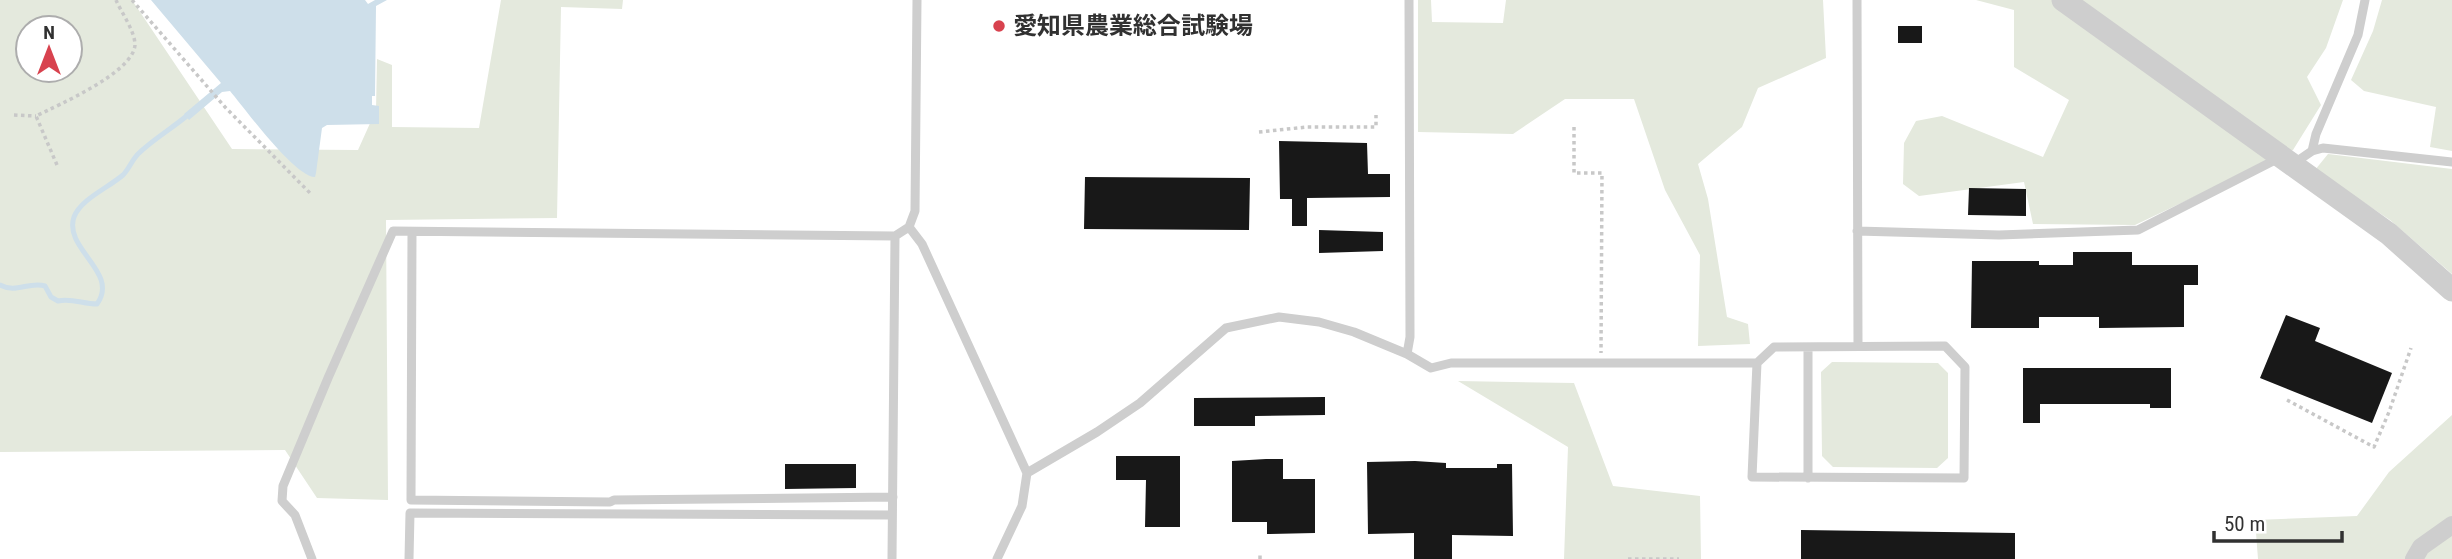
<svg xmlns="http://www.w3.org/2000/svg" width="2452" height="559" viewBox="0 0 2452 559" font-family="'Roboto Condensed','Noto Sans JP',sans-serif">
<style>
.green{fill:#e4e9dd;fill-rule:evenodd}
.water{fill:#cedfea}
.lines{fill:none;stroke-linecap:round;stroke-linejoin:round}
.stream{stroke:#cedfea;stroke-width:5}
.building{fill:#181818}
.path{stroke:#c8c8c8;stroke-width:3.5;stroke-dasharray:3.5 3.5;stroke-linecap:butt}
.service{stroke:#cecece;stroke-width:9}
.minor{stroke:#cecece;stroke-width:18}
.tertiary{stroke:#cecece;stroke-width:23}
.poi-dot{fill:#d8424e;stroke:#fff;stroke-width:2.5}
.labels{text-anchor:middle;stroke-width:7;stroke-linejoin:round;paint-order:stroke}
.poi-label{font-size:24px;font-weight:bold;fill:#313131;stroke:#fff;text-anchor:start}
</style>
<rect width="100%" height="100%" fill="#fff"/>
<path class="green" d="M0,0H132L232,149L358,150L376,110L377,59L392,65V127L479,128L501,0H623L622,9L561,7L557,218L386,220L388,500L317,498L285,450L0,452ZM28,28H70V70H28Z
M1418,0H1431L1432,22L1503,23L1506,0H1823L1826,58L1758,88L1742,127L1698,164L1708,199L1727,317L1748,324L1750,344L1698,346L1700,255L1665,190L1634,99H1565L1513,134L1418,132Z
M1976,0H2343L2326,48L2307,77L2321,105L2293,150L2135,225L2033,224L2024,182L1919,196L1903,184L1904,143L1916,121L1942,116L2043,157L2069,100L2014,67V10Z
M2382,0H2452V151L2430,147L2436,107L2364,91L2351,80L2373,31Z
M2328,154L2452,169V274L2390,220L2315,170Z
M1832,362L1938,363L1948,373V458L1937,468L1833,467L1822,456L1821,372Z
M1458,381L1574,383L1613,486L1700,496L1701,559H1564L1568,447Z
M2452,415V559H2258L2255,520L2357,516L2389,472Z"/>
<path class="water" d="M151,0H365L368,4L375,0H387L376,6L375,96H372V105L379,106V124L327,125L322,128L316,173L315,177C295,177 245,109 230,91L222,92L189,120L184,114L221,83Z"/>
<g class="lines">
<path class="stream" d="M0,285C16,294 29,281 45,286L51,297L58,301C72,298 83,304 97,304C120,272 63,249 74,217C81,199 108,188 123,175C129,169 132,160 138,154C153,139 173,128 189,114"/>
</g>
<path class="building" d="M1898,26H1922V43H1898Z
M1279,141L1367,143L1368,174H1390V197L1307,198V226H1292V199H1280Z
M1085,177L1250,178L1249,230L1084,229Z
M1969,188L2026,189V216L1968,215Z
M1319,230L1383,232V251L1319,253Z
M2073,252H2132V265H2198V285H2184V327L2099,328V317H2039V328H1971L1972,261H2039V265H2073Z
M2286,315L2320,328L2315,341L2392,373L2372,423L2260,378Z
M2023,368H2171V408H2150V404H2040V423H2023Z
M1325,397V415L1255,416V426H1194V398Z
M1116,456H1180V527H1145L1146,480H1116Z
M1266,459H1283V479H1315V533L1267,534V522H1232V461Z
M1415,461L1446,463V468H1497V464H1512L1513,536L1452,535V559H1414V533L1368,534L1367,462Z
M785,464H856V488L785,489Z
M1801,530L2015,533V559H1801Z"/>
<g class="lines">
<path class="path" d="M132,0L225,107L311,194
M14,115L36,116
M1574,127V173H1602L1601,353
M1259,132L1307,127H1376V115
M57,165L36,116C58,105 133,73 135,45C135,31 121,12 116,0
M2287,400L2374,447L2389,412L2411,348
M1260,559V553
M1628,559H1679"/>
<path class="service" d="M1857,0L1858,346
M2312,151L2316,134L2358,35L2365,0
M2293,164L2312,151L2323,148L2452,162
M909,227L922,244L1027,473L1022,506L997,559
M1857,231L1999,235L2138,230L2279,158
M412,232L411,500L610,502L614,500L893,497
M1808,347V478
M1407,354L1410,337L1409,0
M1027,473L1097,432L1140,403L1226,328L1279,317L1319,322L1354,332L1407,354L1431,368L1451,363H1757L1774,347L1945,346L1965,367L1964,478L1752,477L1757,363
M312,559L295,515L282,501L283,486L328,378L393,231L895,236L909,227L915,211L917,0
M409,559L410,513L892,515
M892,559L895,236"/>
<path class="minor" d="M2414,559L2421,547L2452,525"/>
<path class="tertiary" d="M2063,0L2389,234L2452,290"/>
</g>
<circle class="poi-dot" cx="999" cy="26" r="7"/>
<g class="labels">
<g class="poi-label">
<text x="1013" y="34">愛知県農業総合試験場</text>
</g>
</g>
<g transform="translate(49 49)"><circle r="33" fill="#ffffff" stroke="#adadad" stroke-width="2"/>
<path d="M0-5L12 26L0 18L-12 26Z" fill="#d8424e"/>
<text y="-10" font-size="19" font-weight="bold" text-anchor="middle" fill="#313131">N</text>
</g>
<path d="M2214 531v10h128v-10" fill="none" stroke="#313131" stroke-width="3.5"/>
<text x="2224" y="531" font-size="21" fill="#313131" stroke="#ffffff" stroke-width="5" paint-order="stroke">50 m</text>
</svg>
